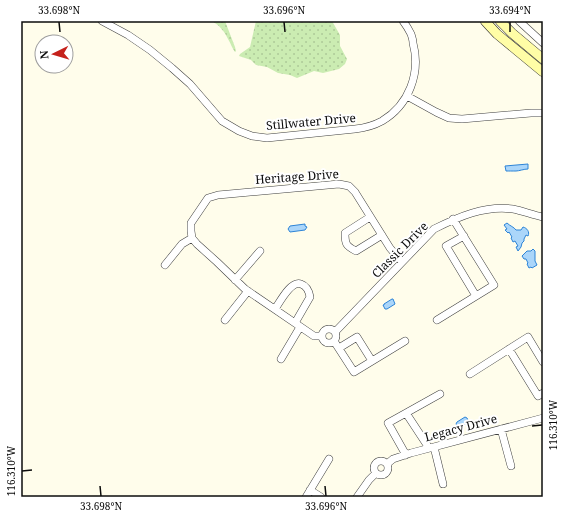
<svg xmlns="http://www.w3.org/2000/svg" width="564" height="518" viewBox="0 0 564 518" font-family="'Noto Serif',serif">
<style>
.grass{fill:url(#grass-dots)}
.water{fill:#abd6fa;stroke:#2d84d7}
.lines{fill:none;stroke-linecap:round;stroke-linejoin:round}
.street-casing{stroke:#3f3f3f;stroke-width:8}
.secondary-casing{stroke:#2e2e2e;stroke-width:10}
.street{stroke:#fff;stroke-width:7}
.secondary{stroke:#fffda6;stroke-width:9}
.ticks{fill:none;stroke:#0c0c0c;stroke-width:1.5}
.labels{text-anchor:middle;stroke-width:4;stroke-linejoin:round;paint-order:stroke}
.street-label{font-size:12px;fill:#0c0c0c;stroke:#fff}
.neatline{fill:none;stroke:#0c0c0c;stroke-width:1.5}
.ticks-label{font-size:10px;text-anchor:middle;fill:#0c0c0c}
</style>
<defs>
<pattern id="grass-dots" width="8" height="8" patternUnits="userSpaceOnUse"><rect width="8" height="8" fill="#cbecb2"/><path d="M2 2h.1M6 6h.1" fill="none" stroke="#adc998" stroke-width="1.8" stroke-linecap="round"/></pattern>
</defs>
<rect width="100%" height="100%" fill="#fffdeb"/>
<path class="grass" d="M212,21H225L235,47L236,51L235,52C232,48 231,44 228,39C225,32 219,25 212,21Z
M256,21H332L340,35V46L347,59L345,64L339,69L323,73L314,71L297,78L290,75L278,73L267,67L256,65L251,60L239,56L240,54L250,47Z"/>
<path class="water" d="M528,164V169C524,169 519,171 516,171C512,171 509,171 506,171L505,166Z
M507,223C510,226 514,227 516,230H521L523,227C527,228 530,232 528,236L526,235L524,239V241L522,243L521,247L518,251L516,247L518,246L515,241L513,242L511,238L512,237L509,232L508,233L505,230L507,229L504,225Z
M305,224V226L307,227L305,230L290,232L288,229L290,226Z
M533,249L535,251V261L537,265L532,268L531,267L529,268L527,264L528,263L526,259H524L522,256L527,251H531Z
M392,299H393L395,304L387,309H385L383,305H384V304Z
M465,417L467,418L469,422L460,427H458L456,424L457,422Z"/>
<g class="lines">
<defs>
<path id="street" d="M102,21L128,35L150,50L172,68L190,84L222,121L239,131L252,136L267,138L355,129C364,128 373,126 382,121C409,105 421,73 413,43C413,41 412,37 411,34C409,30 406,25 403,21
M519,21L543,43
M407,96L436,112L449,118L462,119L531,113H543
M370,217L345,233C345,244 346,246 356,251L382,235
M464,236L446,246L476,296
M165,265L182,244L192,238
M235,280L260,251
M275,309C280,302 291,280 301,284C307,286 309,291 310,297L295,323
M225,320L248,291
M437,320L494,285L453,219
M322 336a7 7 0 1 1 14 0a7 7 0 1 1-14 0Z
M335,332L434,229C458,217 485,205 513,209C523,211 533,215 543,217
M321,336H314L245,289L217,262L197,244L192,238L191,231V223L208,198L218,195L339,184L349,186L355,192L390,248L402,262
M334,341L354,372L405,341
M339,348L357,337L372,361
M509,349L538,396L543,393
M281,359L300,327
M470,374L528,337L543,362
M406,413L429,448
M501,429L511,466
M434,447L443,484
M406,455L388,423L406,413L440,394
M374 468a7 7 0 1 1 14 0a7 7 0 1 1-14 0Z
M387,464L393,459L411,453L543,418
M310,490L321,497
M306,497L329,459
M357,497L369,480L376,473"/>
<path id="secondary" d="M485,21L497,34L543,72
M500,21L512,33L543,59"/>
</defs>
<use href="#street" class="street-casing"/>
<use href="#secondary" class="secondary-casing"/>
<use href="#street" class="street"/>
<use href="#secondary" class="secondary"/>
</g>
<path class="ticks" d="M59,22L60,32M284,22L285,32M510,22V32M532,426L542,425M22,471L32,470M100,486L101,496M325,486L326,496"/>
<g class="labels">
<g class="street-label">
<text transform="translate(311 122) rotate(-5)" y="4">Stillwater Drive</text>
<text transform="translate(297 177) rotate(-4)" y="4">Heritage Drive</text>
<text transform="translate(400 250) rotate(-45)" y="4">Classic Drive</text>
<text transform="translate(461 428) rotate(-15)" y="4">Legacy Drive</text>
</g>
</g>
<rect width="564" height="518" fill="none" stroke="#ffffff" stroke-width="44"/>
<g transform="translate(54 54) rotate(265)"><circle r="19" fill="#ffffff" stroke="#9e9e9e"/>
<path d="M0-3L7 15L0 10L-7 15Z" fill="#c5211b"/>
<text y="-6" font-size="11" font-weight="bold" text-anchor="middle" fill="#0c0c0c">N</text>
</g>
<rect x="22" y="22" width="520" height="474" class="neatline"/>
<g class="ticks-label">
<text x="59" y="14">33.698°N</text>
<text x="284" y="14">33.696°N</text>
<text x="510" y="14">33.694°N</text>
<text transform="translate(553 425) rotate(-90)" y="4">116.310°W</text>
<text transform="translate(11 471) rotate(-90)" y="4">116.310°W</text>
<text x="101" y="510">33.698°N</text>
<text x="326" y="510">33.696°N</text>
</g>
</svg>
